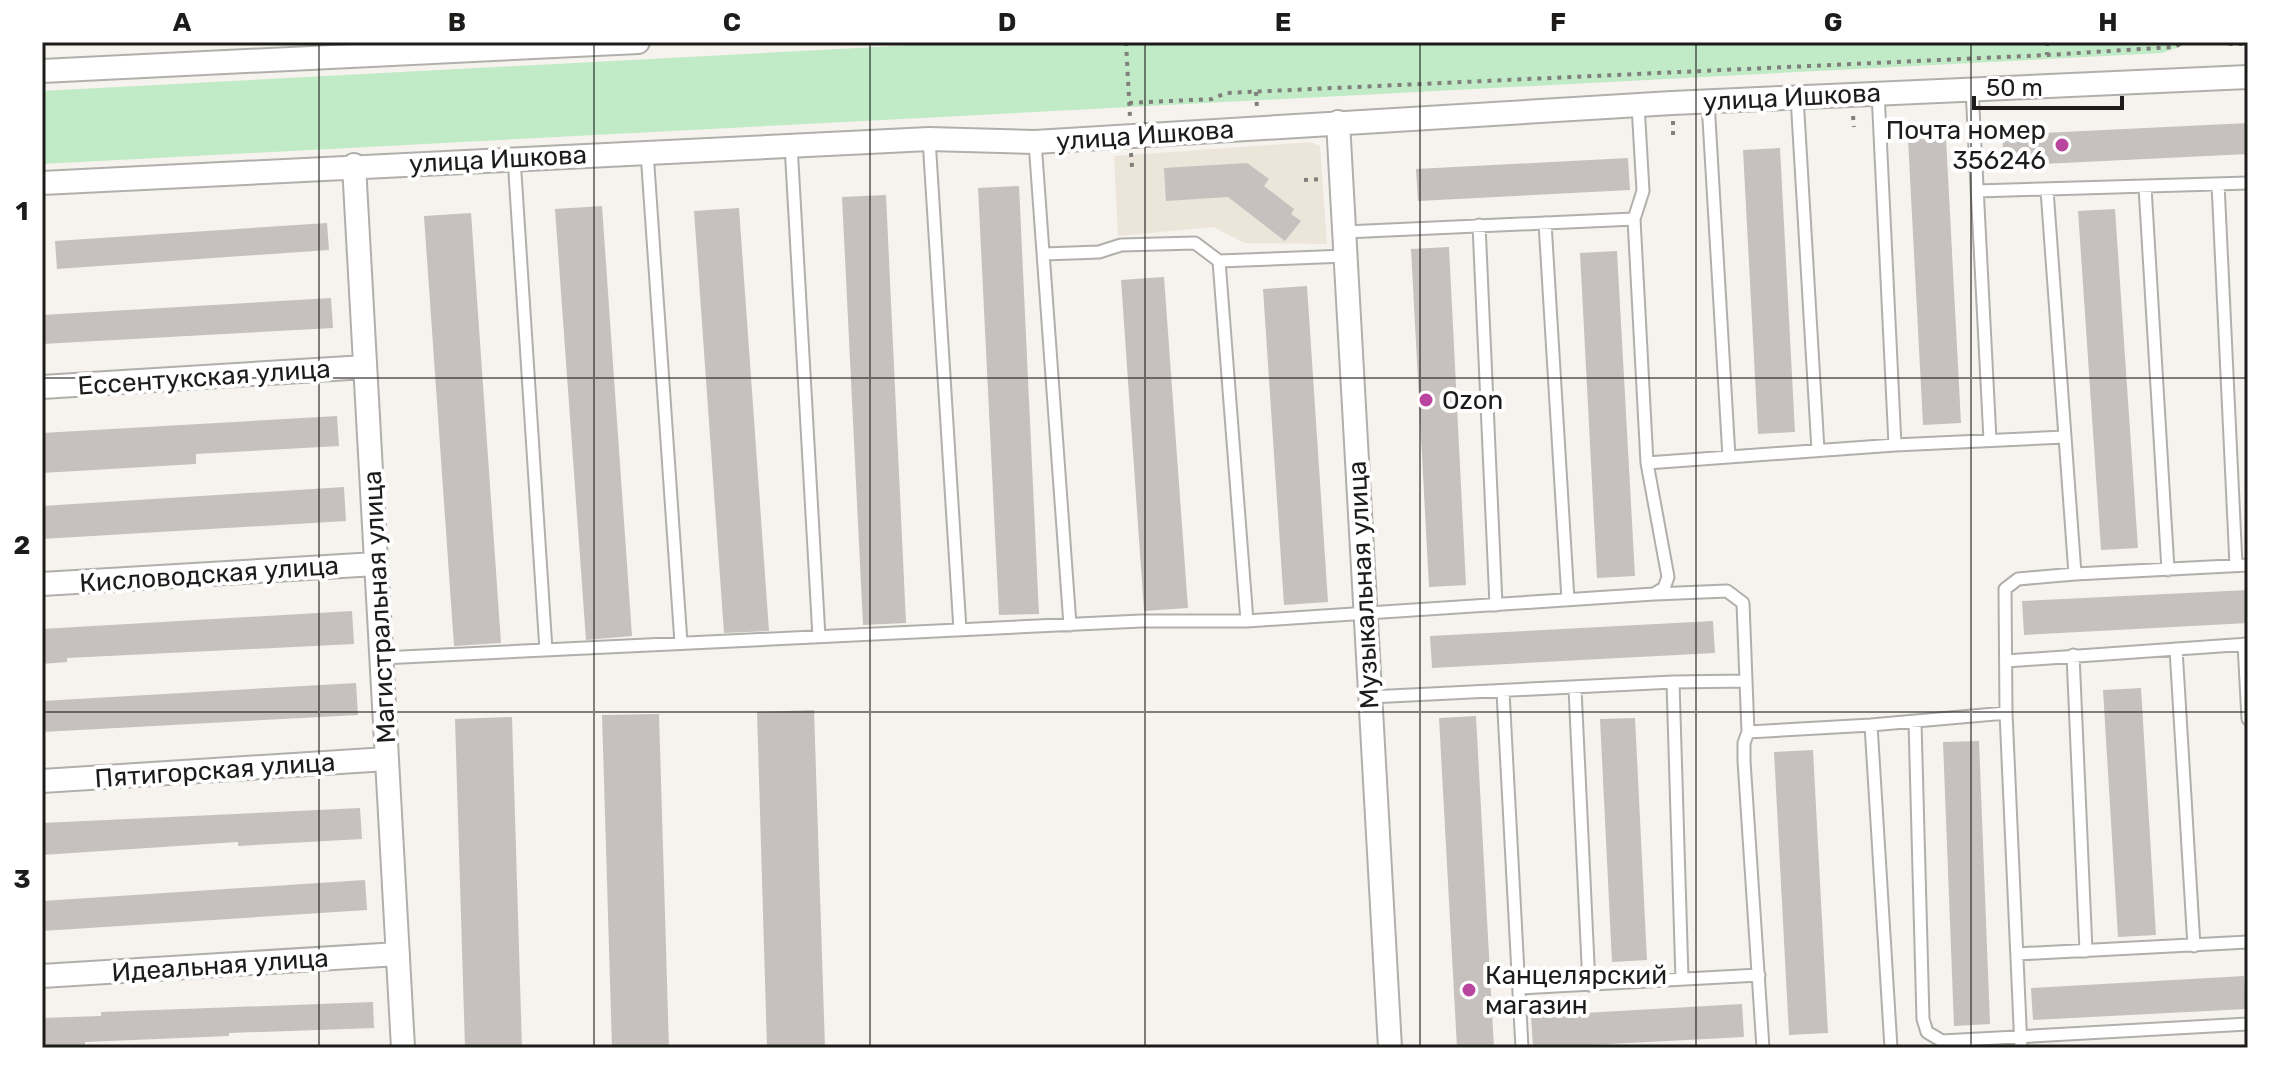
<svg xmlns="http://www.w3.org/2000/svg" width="2290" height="1090" viewBox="0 0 2290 1090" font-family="Rubik,sans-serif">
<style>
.built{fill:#ece5da}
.green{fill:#c1ebc6}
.building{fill:#c6c1be}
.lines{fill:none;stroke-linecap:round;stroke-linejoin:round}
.lane-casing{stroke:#b1afab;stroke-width:15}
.street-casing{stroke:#b1afab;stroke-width:26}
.path{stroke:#817f7c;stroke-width:4;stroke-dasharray:4 6;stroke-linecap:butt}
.lane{stroke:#fff;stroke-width:11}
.street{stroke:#fff;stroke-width:22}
.grid{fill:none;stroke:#1d1c1b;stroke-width:2;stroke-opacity:0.55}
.poi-dot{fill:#b9459e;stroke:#fff;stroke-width:3}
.labels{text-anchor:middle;stroke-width:8;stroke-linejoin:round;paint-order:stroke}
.street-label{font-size:26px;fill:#1d1c1b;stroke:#fff}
.poi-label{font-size:26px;fill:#1d1c1b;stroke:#fff;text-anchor:start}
.neatline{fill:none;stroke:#1d1c1b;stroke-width:3}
.grid-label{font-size:26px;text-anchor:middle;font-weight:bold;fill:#1d1c1b}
</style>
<rect width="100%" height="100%" fill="#f6f3ee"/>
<path class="built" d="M1311,142L1320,146L1327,244L1245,243L1213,227L1118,236L1114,156Z"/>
<path class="green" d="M971,42H2192L2162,53L42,164V91Z"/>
<path class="building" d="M2248,123V154L2004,166L2002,135Z
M1946,138L1961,423L1923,425L1908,139Z
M1780,148L1795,432L1758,434L1743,150Z
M1628,158L1630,190L1418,201L1416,169Z
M1247,163L1269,179L1264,186L1294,209L1291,214L1301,221L1285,241L1228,197L1166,201L1164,168Z
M1019,186L1039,614L999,615L978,188Z
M886,195L906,623L863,625L842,197Z
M602,206L632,636L586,640L555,209Z
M739,208L769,631L724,633L694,211Z
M2115,209L2138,548L2101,550L2078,211Z
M471,213L501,643L454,646L424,216Z
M327,223L329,250L57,269L55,241Z
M1449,247L1466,585L1429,587L1411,249Z
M1617,251L1635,576L1597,578L1580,253Z
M1164,277L1188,608L1144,611L1121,280Z
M1307,286L1328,602L1284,605L1263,289Z
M331,298L333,328L42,344V315Z
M337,416L339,446L196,454V464L42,473V433Z
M344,487L346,521L42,539V506Z
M2248,590V623L2024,635L2022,601Z
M352,611L354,644L67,658V662L42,664V629Z
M1713,621L1715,653L1432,668L1430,636Z
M356,683L358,715L42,732V701Z
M2141,688L2156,935L2118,937L2103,690Z
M814,710L825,1048H767L757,712Z
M659,714L669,1048H612L602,715Z
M1476,716L1494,1048H1457L1439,718Z
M512,717L522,1048H465L455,719Z
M1635,718L1647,960L1612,962L1600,719Z
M1979,741L1990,1024L1954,1026L1943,742Z
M1813,750L1828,1033L1789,1035L1774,752Z
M360,808L362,839L238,846V842L42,855V823Z
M365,880L367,910L42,931V901Z
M2244,976L2246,1009L2033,1020L2031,988Z
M373,1002L374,1028L229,1033V1036L85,1042V1045L42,1047V1018L101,1016V1012Z
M1742,1004L1744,1037L1533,1048L1531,1016Z"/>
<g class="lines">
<defs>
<path id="lane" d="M1972,89L1990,440
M1878,92L1895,445
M1797,97L1818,450
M1708,102L1729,457
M929,139L960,630
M1035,142L1070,625
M791,145L819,637
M647,152L681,643
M514,158L546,650
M2218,184L2236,565
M2145,187L2168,570
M2047,190L2075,574L2248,565
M1977,191L2248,183
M1545,223L1568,600
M1479,225L1496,605
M1345,232L1634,219
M1044,254L1099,252L1121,245L1195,243L1219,261L1346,256
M1219,261L1247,621L1654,594L1664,588L1668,577L1647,463L1634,219L1643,191L1638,105
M1647,463L1895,445L2064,437
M1655,594L1727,591L1743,603L1746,681
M2244,644L2248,719
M2176,649L2194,946
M2073,655L2086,951
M382,658L1141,621H1247
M2006,661L2248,644
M1673,682L1682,979
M1575,689L1589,985
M1503,692L1522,1048
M1370,697L1673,682L1746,681L1748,732
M1915,722L1923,1019L1927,1032L1942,1041L2248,1024
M1871,725L1891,1048
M2017,954L2248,942
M1520,988L1759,975
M1763,1048L1744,761V743L1748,732L1871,725L2006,713
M2021,1048L2006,713L2005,589L2018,579L2075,574"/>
<path id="street" d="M42,71L638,42
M1338,122L1390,1048
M354,165L403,1048
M42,183L929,139L1035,142L1672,103L2248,77
M42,387L365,367
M42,584L376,564
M42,781L387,759
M42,976L398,954"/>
</defs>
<use href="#lane" class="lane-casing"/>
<use href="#street" class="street-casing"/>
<path class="path" d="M1126,42L1130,117
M2047,42V55
M2219,42L2225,44H2248
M1256,92L1257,108
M1129,103L1212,99L1226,93L2047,55L2174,47L2185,42
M1853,116L1854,127
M1673,121V137
M1131,153L1132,167
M1304,180L1322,179"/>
<use href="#lane" class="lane"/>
<use href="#street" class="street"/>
</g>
<path class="grid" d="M319,42V1048M594,42V1048M870,42V1048M1145,42V1048M1420,42V1048M1696,42V1048M1971,42V1048M42,378H2248M42,712H2248"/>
<g class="poi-dot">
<circle cx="2062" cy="145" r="8"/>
<circle cx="1426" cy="400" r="8"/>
<circle cx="1469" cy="990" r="8"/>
</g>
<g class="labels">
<g class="street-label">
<text transform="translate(1792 97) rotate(-3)" y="9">улица Ишкова</text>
<text transform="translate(1145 135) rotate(-4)" y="9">улица Ишкова</text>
<text transform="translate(498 159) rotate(-3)" y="9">улица Ишкова</text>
<text transform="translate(204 377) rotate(-4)" y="9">Ессентукская улица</text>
<text transform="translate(209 574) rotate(-4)" y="9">Кисловодская улица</text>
<text transform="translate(1363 585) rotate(-93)" y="9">Музыкальная улица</text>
<text transform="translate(379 607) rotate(-93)" y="9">Магистральная улица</text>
<text transform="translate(215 770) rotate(-4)" y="9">Пятигорская улица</text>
<text transform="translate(220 965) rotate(-4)" y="9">Идеальная улица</text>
</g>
<g class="poi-label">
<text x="2046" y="139" text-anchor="end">Почта номер<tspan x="2046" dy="30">356246</tspan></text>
<text x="1442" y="409">Ozon</text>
<text x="1485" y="984">Канцелярский<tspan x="1485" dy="30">магазин</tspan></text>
</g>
</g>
<rect width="2290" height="1090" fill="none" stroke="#ffffff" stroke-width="88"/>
<path d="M1974 96v12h148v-12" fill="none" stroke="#1d1c1b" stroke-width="4"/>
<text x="1986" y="96" font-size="24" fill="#1d1c1b" stroke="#ffffff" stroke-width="6" paint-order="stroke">50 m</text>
<rect x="44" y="44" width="2202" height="1002" class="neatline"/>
<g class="grid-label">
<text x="182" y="31">A</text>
<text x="457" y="31">B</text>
<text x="732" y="31">C</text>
<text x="1007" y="31">D</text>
<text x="1283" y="31">E</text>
<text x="1558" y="31">F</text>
<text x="1833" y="31">G</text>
<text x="2108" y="31">H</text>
<text x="22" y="220">1</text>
<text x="22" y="554">2</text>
<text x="22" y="888">3</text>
</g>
</svg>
